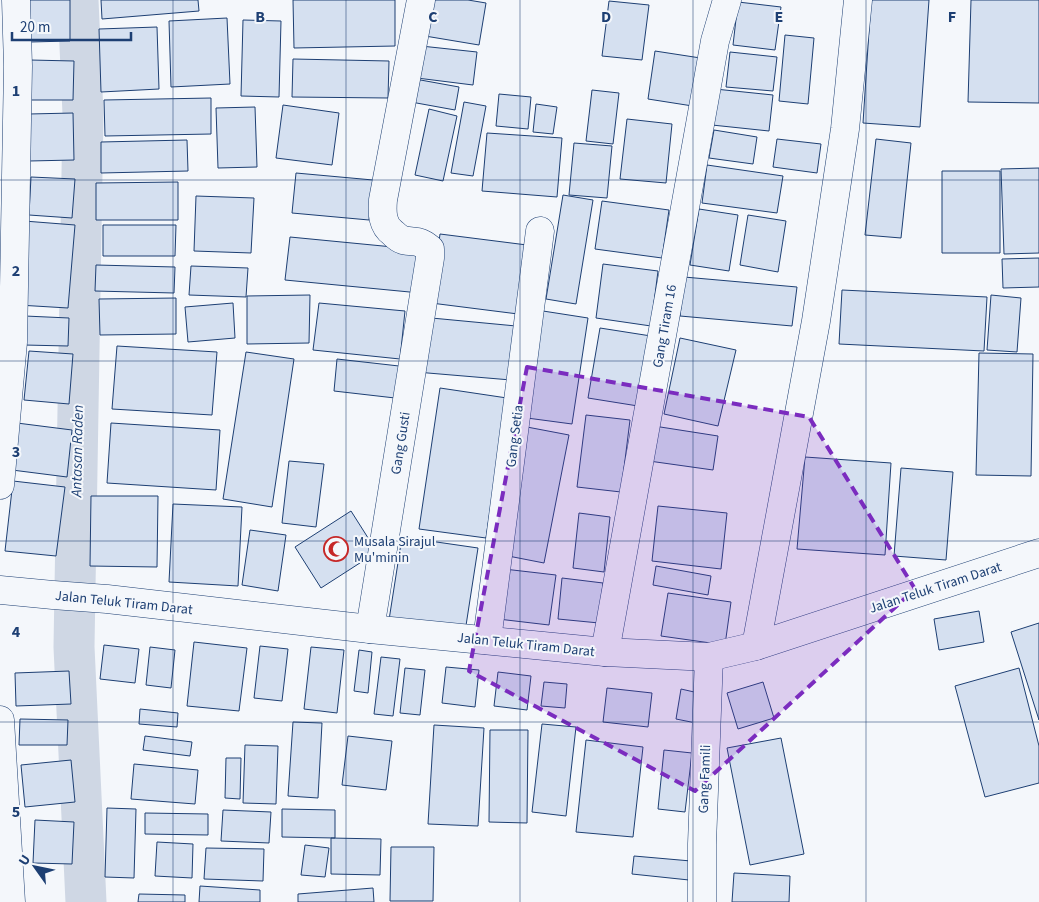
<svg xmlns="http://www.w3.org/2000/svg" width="1039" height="902" viewBox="0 0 1039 902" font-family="'Source Sans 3',sans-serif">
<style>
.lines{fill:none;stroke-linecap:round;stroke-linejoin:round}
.canal{stroke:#cfd7e4;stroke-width:41}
.building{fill:#d5e0f0;stroke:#1d3f73}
.street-casing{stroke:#1d3f73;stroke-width:29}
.secondary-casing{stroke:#1d3f73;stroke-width:29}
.street{stroke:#f4f7fb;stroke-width:28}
.secondary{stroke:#f4f7fb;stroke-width:28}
.marked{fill:#7b2cbf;fill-opacity:0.2;stroke:#7b2cbf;stroke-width:4;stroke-dasharray:10 6;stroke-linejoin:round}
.grid{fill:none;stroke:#1d3f73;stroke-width:1;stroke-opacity:0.55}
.labels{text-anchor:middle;stroke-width:4;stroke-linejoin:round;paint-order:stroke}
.street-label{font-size:14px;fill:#1d3f73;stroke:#f4f7fb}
.poi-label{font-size:14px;fill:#1d3f73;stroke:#f4f7fb;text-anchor:start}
.water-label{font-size:15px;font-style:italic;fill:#1d3f73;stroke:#f4f7fb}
.grid-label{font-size:16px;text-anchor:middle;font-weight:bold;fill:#1d3f73;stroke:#f4f7fb;stroke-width:4;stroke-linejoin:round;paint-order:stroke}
</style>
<rect width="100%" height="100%" fill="#f4f7fb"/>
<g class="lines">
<path class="canal" d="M78,0L83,114L74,647L86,902"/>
</g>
<path class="building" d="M29,0H70V41L30,42Z
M101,0H198L199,11L102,19Z
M293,0H395V46L294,48Z
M431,0H468L486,3L479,45L425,36Z
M871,0H929L920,127L863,123Z
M971,0H1039V103L968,102Z
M609,1L649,5L642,60L602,56Z
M738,2L781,7L775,50L733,45Z
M227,18L230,84L171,87L169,21Z
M243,20L281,21L279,97L241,96Z
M157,27L159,89L101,92L99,29Z
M785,35L814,38L808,104L779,101Z
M421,46L477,52L473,85L417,78Z
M655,51L707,59L699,107L648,99Z
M730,52L777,57L773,91L726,87Z
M293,59L389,61L388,98L292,97Z
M30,60L74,61L73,100H29Z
M415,79L459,87L455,110L411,102Z
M715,89L773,95L769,131L712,125Z
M592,90L619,93L613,144L586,141Z
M499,94L531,97L528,129L496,126Z
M211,98V134L105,136L104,100Z
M464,102L486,106L473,176L451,173Z
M536,104L557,107L553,134L533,132Z
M283,105L339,113L332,165L276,158Z
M255,107L257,167L218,168L216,108Z
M429,109L457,116L443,181L415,175Z
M73,113L74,160L29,161V114Z
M627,119L672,124L666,183L620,179Z
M714,130L757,137L753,164L709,158Z
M487,133L562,138L557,197L482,191Z
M777,139L821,144L817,173L773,167Z
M876,139L911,143L901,238L865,235Z
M187,140L188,171L101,173V142Z
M574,143L612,146L607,198L569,195Z
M707,165L783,176L777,213L702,203Z
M1039,168V253L1004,254L1001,169Z
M942,171H1000V253H942Z
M296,173L373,180L369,220L292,213Z
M31,177L75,179L72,218L29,215Z
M178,182V220H96V183Z
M563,195L593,200L576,304L546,299Z
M196,196L254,198L251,253L194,251Z
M602,201L669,210L662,258L595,249Z
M699,209L738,215L729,271L690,265Z
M748,215L786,221L778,272L740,265Z
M24,221L75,225L68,308L18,305Z
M103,225H176L175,256H103Z
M440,234L527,245L518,314L431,303Z
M290,237L424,250L420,293L285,280Z
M1039,258V287L1003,288L1002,259Z
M603,264L658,271L651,326L596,318Z
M96,265L175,267L174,293L95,291Z
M191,266L248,268L246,297L189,295Z
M684,277L797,287L792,326L680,316Z
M842,290L987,297L984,351L839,344Z
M310,295L309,343L247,344V296Z
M991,295L1021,298L1017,352L987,350Z
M176,298V334L100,335L99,299Z
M233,303L235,338L188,342L185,307Z
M319,303L405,311L400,359L313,350Z
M543,311L588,318L572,424L527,418Z
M25,316L69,318L68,346L24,345Z
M421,317L516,326L511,380L416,372Z
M600,328L651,336L638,406L588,398Z
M680,338L736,350L718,426L664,414Z
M117,346L217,352L212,415L112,409Z
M29,351L73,354L69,404L24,400Z
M246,352L294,359L272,507L223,499Z
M979,353L1033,354L1031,476L976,475Z
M337,359L399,366L395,398L334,391Z
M440,388L507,398L486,538L419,529Z
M586,415L630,420L621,492L577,487Z
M17,423L72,430L67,477L12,470Z
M111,423L220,430L216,490L107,483Z
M654,426L718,436L713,470L649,461Z
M527,427L569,435L544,563L503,555Z
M805,457L891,463L885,555L797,549Z
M289,461L324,464L316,527L282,523Z
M901,468L953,472L946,560L894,556Z
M13,481L65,487L56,556L5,551Z
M91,496H158L157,567L90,566Z
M173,504L242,507L238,586L169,582Z
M658,506L727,513L721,569L652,561Z
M351,511L377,552L321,588L295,547Z
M579,513L610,517L604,572L573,568Z
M250,530L286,535L278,591L242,585Z
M402,537L478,548L465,632L389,620Z
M656,566L711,576L708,595L653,585Z
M504,569L556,575L549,625L498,619Z
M562,578L603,583L599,623L558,619Z
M668,593L731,602L725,645L661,636Z
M979,611L984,642L939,650L934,619Z
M1039,623V720L1011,632Z
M194,642L247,648L239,711L187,706Z
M104,645L139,649L135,683L100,679Z
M260,646L288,649L282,701L254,698Z
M150,647L175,650L171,688L146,685Z
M311,647L344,650L337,713L304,709Z
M359,650L372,652L368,693L354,691Z
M381,657L400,659L393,716L374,714Z
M446,667L479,670L475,707L442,703Z
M405,668L425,670L420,715L400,713Z
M1019,668L1039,746V783L985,797L955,686Z
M69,671L71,704L16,706L15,673Z
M498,672L531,676L527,710L494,706Z
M544,682L567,684L565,708L541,706Z
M763,682L774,718L738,729L727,693Z
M607,688L652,693L648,727L603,722Z
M681,689L703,694L696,723L676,719Z
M140,709L178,713L177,727L139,724Z
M20,719L68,720L67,745H19Z
M293,722L322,723L318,798L288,796Z
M542,724L576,727L566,816L532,812Z
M434,725L484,728L478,826L428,824Z
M490,730H528L527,823L489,822Z
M145,736L192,742L190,756L143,750Z
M348,736L392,741L386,790L342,785Z
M781,738L804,854L750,865L727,748Z
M586,740L643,747L633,837L576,832Z
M245,745L278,746L276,804L243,803Z
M664,750L692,753L685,812L658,809Z
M226,758H241L240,799L225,798Z
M71,760L75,802L25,807L21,765Z
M134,764L198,770L195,804L131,799Z
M107,808L136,809L134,878L105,877Z
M282,809L335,810V838L282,837Z
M223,810L271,812L269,843L221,841Z
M145,813L208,814V835L145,834Z
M35,820L74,822L72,864L33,863Z
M331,838L381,839L380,875L331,874Z
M157,842L193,844L192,878L155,876Z
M305,845L329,848L325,877L301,875Z
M391,847H434L433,901H390Z
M206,848L264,849L263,881L204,879Z
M634,856L691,861L689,880L632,874Z
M734,873L790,876L789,902H732Z
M200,886L260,890V902H199Z
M373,888L374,902H298V894Z
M139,894L185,895V902H138Z"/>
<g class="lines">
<defs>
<path id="street" d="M0,485L13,342L18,66L16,0
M370,629L430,258V249C418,239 416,243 403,240C400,239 396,236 393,233C382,225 382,213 383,200L421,0
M487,640L540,231
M756,646L816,321L845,129L858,0
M605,652L715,41L727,0
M702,902V844L709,657"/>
<path id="secondary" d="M0,590L53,595L107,599L370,629L605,652L709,657L756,646L1039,553
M0,720L11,902"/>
</defs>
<use href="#street" class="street-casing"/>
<use href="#secondary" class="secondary-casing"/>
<use href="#street" class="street"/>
<use href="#secondary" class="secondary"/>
</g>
<path class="marked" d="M527,367L809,417L915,589L695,791L469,671Z"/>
<path class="grid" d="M173,0V902M346,0V902M520,0V902M693,0V902M866,0V902M0,180H1039M0,361H1039M0,541H1039M0,722H1039"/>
<defs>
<symbol id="mosque-ring" viewBox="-11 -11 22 22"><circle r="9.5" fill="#f4f7fb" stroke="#c62828" stroke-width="1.5"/><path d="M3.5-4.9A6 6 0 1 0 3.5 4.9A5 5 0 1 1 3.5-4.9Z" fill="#c62828"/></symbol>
</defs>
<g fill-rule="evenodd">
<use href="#mosque-ring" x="322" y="535" width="28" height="28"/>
</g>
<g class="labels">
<g class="street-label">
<text transform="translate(664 326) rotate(-80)" y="5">Gang Tiram 16</text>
<text transform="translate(514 436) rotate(-83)" y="5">Gang Setia</text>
<text transform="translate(400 443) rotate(-81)" y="5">Gang Gusti</text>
<text transform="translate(935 587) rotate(-18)" y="5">Jalan Teluk Tiram Darat</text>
<text transform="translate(124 602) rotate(6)" y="5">Jalan Teluk Tiram Darat</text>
<text transform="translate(526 644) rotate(6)" y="5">Jalan Teluk Tiram Darat</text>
<text transform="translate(704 779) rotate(-88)" y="5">Gang Famili</text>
</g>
<g class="poi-label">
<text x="354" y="546">Musala Sirajul<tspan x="354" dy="16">Mu'minin</tspan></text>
</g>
<g class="water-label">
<text transform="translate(77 451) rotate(-89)" y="5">Antasan Raden</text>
</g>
</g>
<g class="grid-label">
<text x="260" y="22">B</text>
<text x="433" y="22">C</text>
<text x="606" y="22">D</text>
<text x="779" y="22">E</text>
<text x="952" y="22">F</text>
<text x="16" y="96">1</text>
<text x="16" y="276">2</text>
<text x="16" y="457">3</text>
<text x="16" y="637">4</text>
<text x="16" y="817">5</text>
</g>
<g transform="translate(35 867) rotate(303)" stroke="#f4f7fb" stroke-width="4" paint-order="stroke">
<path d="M0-4L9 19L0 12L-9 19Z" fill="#1d3f73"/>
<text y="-8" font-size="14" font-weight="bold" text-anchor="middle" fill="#1d3f73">U</text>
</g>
<path d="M12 32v8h119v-8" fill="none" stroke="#1d3f73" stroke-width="2.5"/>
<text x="20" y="32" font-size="15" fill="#1d3f73" stroke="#f4f7fb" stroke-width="4" paint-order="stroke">20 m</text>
</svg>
